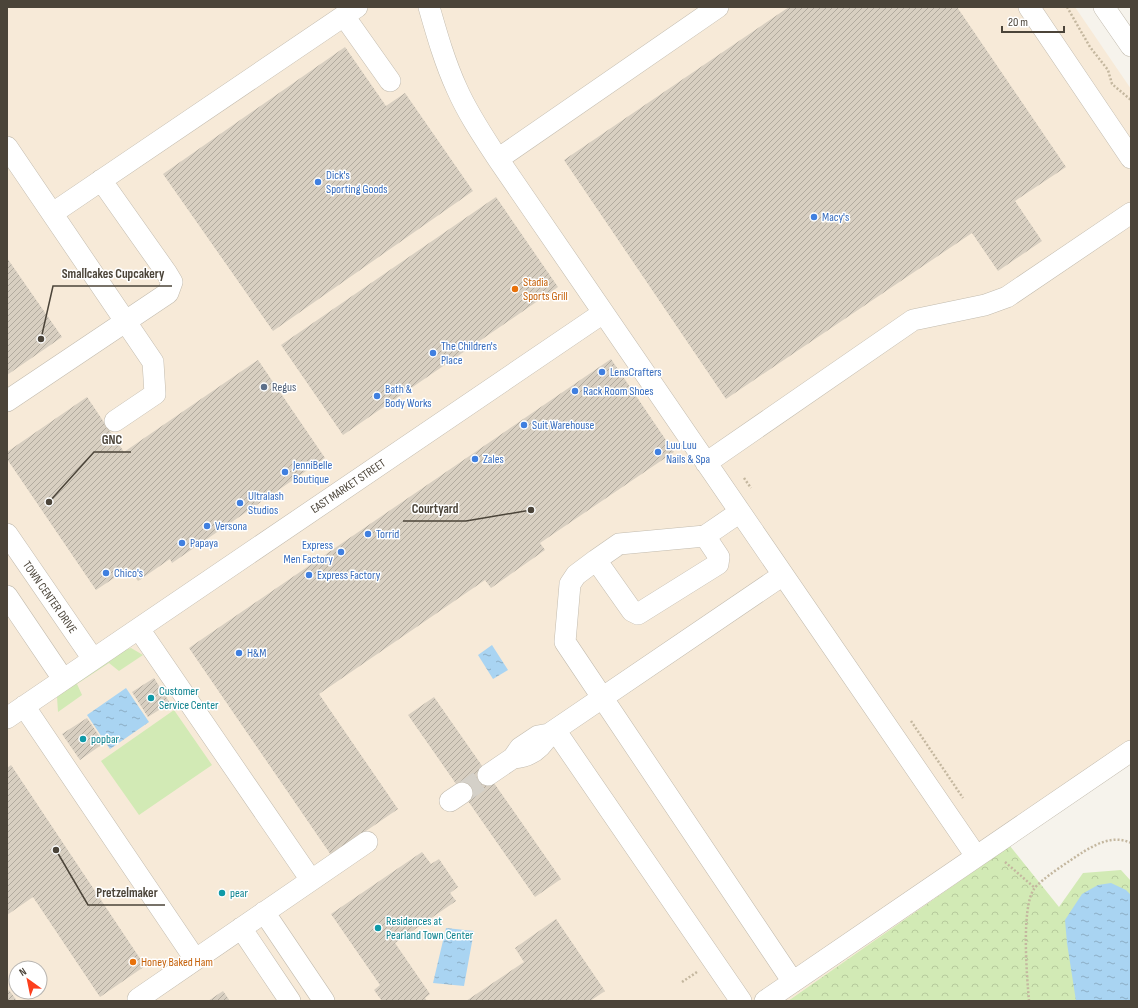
<svg xmlns="http://www.w3.org/2000/svg" width="1138" height="1008" viewBox="0 0 1138 1008" font-family="'Sofia Sans Condensed',sans-serif">
<style>
.commercial{fill:#f7ead8;fill-rule:evenodd}
.grass{fill:#d2eab5}
.park{fill:url(#park-crowns)}
.water{fill:url(#water-ripples)}
.building{fill:url(#building-hatch)}
.lines{fill:none;stroke-linecap:round;stroke-linejoin:round}
.minor-tunnel{stroke:#d4d0c8;stroke-width:21;stroke-dasharray:21 10;stroke-linecap:butt}
.minor-casing{stroke:#c2bbae;stroke-width:22}
.path{stroke:#c4b79f;stroke-width:2.5;stroke-dasharray:2 2;stroke-linecap:butt}
.minor{stroke:#fff;stroke-width:21}
.shop-dot{fill:#3f7fe0;stroke:#fff;stroke-width:1.5}
.food-dot{fill:#e8710a;stroke:#fff;stroke-width:1.5}
.service-dot{fill:#5c6f8a;stroke:#fff;stroke-width:1.5}
.culture-dot{fill:#0f9aa8;stroke:#fff;stroke-width:1.5}
.labels{text-anchor:middle;stroke-width:3;stroke-linejoin:round;paint-order:stroke}
.shop-label{font-size:12px;fill:#366cbe;stroke:#fff;text-anchor:start}
.food-label{font-size:12px;fill:#c56008;stroke:#fff;text-anchor:start}
.service-label{font-size:12px;fill:#4e5e75;stroke:#fff;text-anchor:start}
.street-label{font-size:12px;fill:#4b4439;stroke:#fff}
.culture-label{font-size:12px;fill:#0d838f;stroke:#fff;text-anchor:start}
.leader{fill:none;stroke:#4b4439;stroke-width:1.5}
.callout-dot{fill:#4b4439;stroke:#fff;stroke-width:1.5}
.callout-label{font-size:13px;text-anchor:middle;font-weight:bold;fill:#4b4439;stroke:#fff;stroke-width:3;stroke-linejoin:round;paint-order:stroke}
</style>
<defs>
<pattern id="park-crowns" width="20" height="18" patternUnits="userSpaceOnUse"><rect width="20" height="18" fill="#d2eab5"/><path d="M2 6a3 3 0 1 1 6 0M12 15a3 3 0 1 1 6 0" fill="none" stroke="#b6ca9c"/></pattern>
<pattern id="water-ripples" width="26" height="14" patternUnits="userSpaceOnUse"><rect width="26" height="14" fill="#a9d4f2"/><path d="M2 4q2-2 4 0t4 0M15 11q2-2 4 0t4 0" fill="none" stroke="#8caec5"/></pattern>
<pattern id="building-hatch" width="6" height="6" patternUnits="userSpaceOnUse"><rect width="6" height="6" fill="#d8cfc1"/><path d="M-1 1l2-2M0 6l6-6M5 7l2-2" fill="none" stroke="#b1aa9e"/></pattern>
</defs>
<rect width="100%" height="100%" fill="#f6f3ec"/>
<path class="commercial" d="M7,7H1075L1131,89V762L788,1001H7ZM16,968H40V992H16Z"/>
<path class="grass" d="M131,648L143,655L119,671L109,663L77,684L82,695L58,712L57,697L118,652Z
M174,710L212,765L139,815L101,761Z"/>
<path class="park" d="M1010,846L1059,907L1083,873L1121,870L1131,881V1001H788Z"/>
<path class="water" d="M492,645L508,670L493,679L478,655Z
M126,688L149,722L110,749L87,715Z
M1111,883L1126,890L1131,895V1001H1076L1067,943L1065,920L1082,894L1098,885Z
M446,928L474,931L464,986L433,983Z"/>
<path class="building" d="M789,7H957L1066,167L1015,201L1042,241L998,271L972,233L726,399L564,160Z
M345,47L386,106L405,93L473,191L273,331L163,174Z
M496,197L558,287L343,435L281,345Z
M7,258L62,337L7,375Z
M611,359L674,452L540,543L545,550L491,588L485,580L319,694L398,809L331,855L189,648Z
M258,360L325,458L172,563L170,559L138,581L129,568L96,590L7,459V452L87,397L124,452Z
M154,678L170,703L148,717L132,692Z
M434,697L561,879L535,897L408,715Z
M87,718L104,743L80,760L62,734Z
M11,765L145,966L100,997L33,897L7,915V768Z
M422,852L431,864L439,859L458,887L450,893L456,901L395,943L430,994L425,998L427,1001H382L374,990L380,985L331,914Z
M556,919L605,991L590,1001H466L524,962L515,948Z
M9,990L17,1001H7V992Z
M223,991L230,1001H208Z"/>
<g class="lines">
<path class="minor-tunnel" d="M462,793L488,775"/>
<defs>
<path id="minor" d="M429,7C437,35 445,63 457,89C468,114 483,136 498,159L976,856
M1029,7L1131,158
M1104,7L1131,46
M344,16L390,81
M7,147L153,362L155,394L115,421
M498,159L718,7
M53,213L357,7
M7,401L168,293L172,282L166,272L101,180
M706,463L913,320L985,305L1007,297L1131,213
M740,512L705,536L619,544L596,560L576,575L570,584L565,642L793,982
M7,534L93,659
M596,560L632,611L638,614L718,564L719,557L705,536
M7,596L63,679
M139,629L311,880
M24,706L195,959
M7,718L603,313
M555,730L741,1001
M549,734L783,575
M488,775L513,758L520,748L538,736L549,734C541,749 530,757 513,758
M450,801L462,793
M264,912L324,1001
M241,928L290,1001
M138,999L367,842
M765,1001L1131,751"/>
</defs>
<use href="#minor" class="minor-casing"/>
<path class="path" d="M1067,7L1090,47L1108,70L1112,84L1131,100
M744,478L751,488
M911,721L963,798
M1005,862L1035,888
M682,982L697,972
M1029,1001C1027,977 1021,908 1034,889C1041,879 1071,860 1083,852C1098,843 1114,835 1131,843"/>
<use href="#minor" class="minor"/>
</g>
<g class="shop-dot">
<circle cx="318" cy="182" r="4"/>
<circle cx="814" cy="217" r="4"/>
<circle cx="433" cy="353" r="4"/>
<circle cx="602" cy="372" r="4"/>
<circle cx="575" cy="391" r="4"/>
<circle cx="377" cy="396" r="4"/>
<circle cx="524" cy="425" r="4"/>
<circle cx="658" cy="452" r="4"/>
<circle cx="475" cy="459" r="4"/>
<circle cx="285" cy="472" r="4"/>
<circle cx="240" cy="503" r="4"/>
<circle cx="207" cy="526" r="4"/>
<circle cx="368" cy="534" r="4"/>
<circle cx="182" cy="543" r="4"/>
<circle cx="341" cy="552" r="4"/>
<circle cx="106" cy="573" r="4"/>
<circle cx="309" cy="575" r="4"/>
<circle cx="239" cy="653" r="4"/>
</g>
<g class="food-dot">
<circle cx="515" cy="289" r="4"/>
<circle cx="133" cy="962" r="4"/>
</g>
<circle class="service-dot" cx="264" cy="387" r="4"/>
<g class="culture-dot">
<circle cx="151" cy="698" r="4"/>
<circle cx="83" cy="739" r="4"/>
<circle cx="222" cy="893" r="4"/>
<circle cx="378" cy="928" r="4"/>
</g>
<g class="labels">
<g class="shop-label">
<text x="326" y="179">Dick's<tspan x="326" dy="14">Sporting Goods</tspan></text>
<text x="822" y="221">Macy's</text>
<text x="441" y="350">The Children's<tspan x="441" dy="14">Place</tspan></text>
<text x="610" y="376">LensCrafters</text>
<text x="385" y="393">Bath &amp;<tspan x="385" dy="14">Body Works</tspan></text>
<text x="583" y="395">Rack Room Shoes</text>
<text x="532" y="429">Suit Warehouse</text>
<text x="666" y="449">Luu Luu<tspan x="666" dy="14">Nails &amp; Spa</tspan></text>
<text x="483" y="463">Zales</text>
<text x="293" y="469">JenniBelle<tspan x="293" dy="14">Boutique</tspan></text>
<text x="248" y="500">Ultralash<tspan x="248" dy="14">Studios</tspan></text>
<text x="215" y="530">Versona</text>
<text x="376" y="538">Torrid</text>
<text x="190" y="547">Papaya</text>
<text x="333" y="549" text-anchor="end">Express<tspan x="333" dy="14">Men Factory</tspan></text>
<text x="114" y="577">Chico's</text>
<text x="317" y="579">Express Factory</text>
<text x="247" y="657">H&amp;M</text>
</g>
<g class="food-label">
<text x="523" y="286">Stadia<tspan x="523" dy="14">Sports Grill</tspan></text>
<text x="141" y="966">Honey Baked Ham</text>
</g>
<g class="service-label">
<text x="272" y="391">Regus</text>
</g>
<g class="street-label">
<text transform="translate(348 486) rotate(-34)" y="4">EAST MARKET STREET</text>
<text transform="translate(50 597) rotate(55)" y="4">TOWN CENTER DRIVE</text>
</g>
<g class="culture-label">
<text x="159" y="695">Customer<tspan x="159" dy="14">Service Center</tspan></text>
<text x="91" y="743">popbar</text>
<text x="230" y="897">pear</text>
<text x="386" y="925">Residences at<tspan x="386" dy="14">Pearland Town Center</tspan></text>
</g>
</g>
<path class="leader" d="M41 339L53 286H172M49 502L94 452H131M531 510L466 521H403M56 850L88 905H165"/>
<g class="callout-dot">
<circle cx="41" cy="339" r="4"/>
<circle cx="49" cy="502" r="4"/>
<circle cx="531" cy="510" r="4"/>
<circle cx="56" cy="850" r="4"/>
</g>
<g class="callout-label">
<text x="113" y="278">Smallcakes Cupcakery</text>
<text x="112" y="444">GNC</text>
<text x="435" y="513">Courtyard</text>
<text x="127" y="897">Pretzelmaker</text>
</g>
<rect width="1138" height="1008" fill="none" stroke="#4b4439" stroke-width="16"/>
<g transform="translate(28 980) rotate(327)"><circle r="19" fill="#ffffff" stroke="#b7b4b0"/>
<path d="M0-3L7 15L0 10L-7 15Z" fill="#fc3f1d"/>
<text y="-6" font-size="11" font-weight="bold" text-anchor="middle" fill="#4b4439">N</text>
</g>
<path d="M1002 26v6h62v-6" fill="none" stroke="#4b4439" stroke-width="2"/>
<text x="1008" y="26" font-size="12" fill="#4b4439" stroke="#ffffff" stroke-width="3" paint-order="stroke">20 m</text>
</svg>
